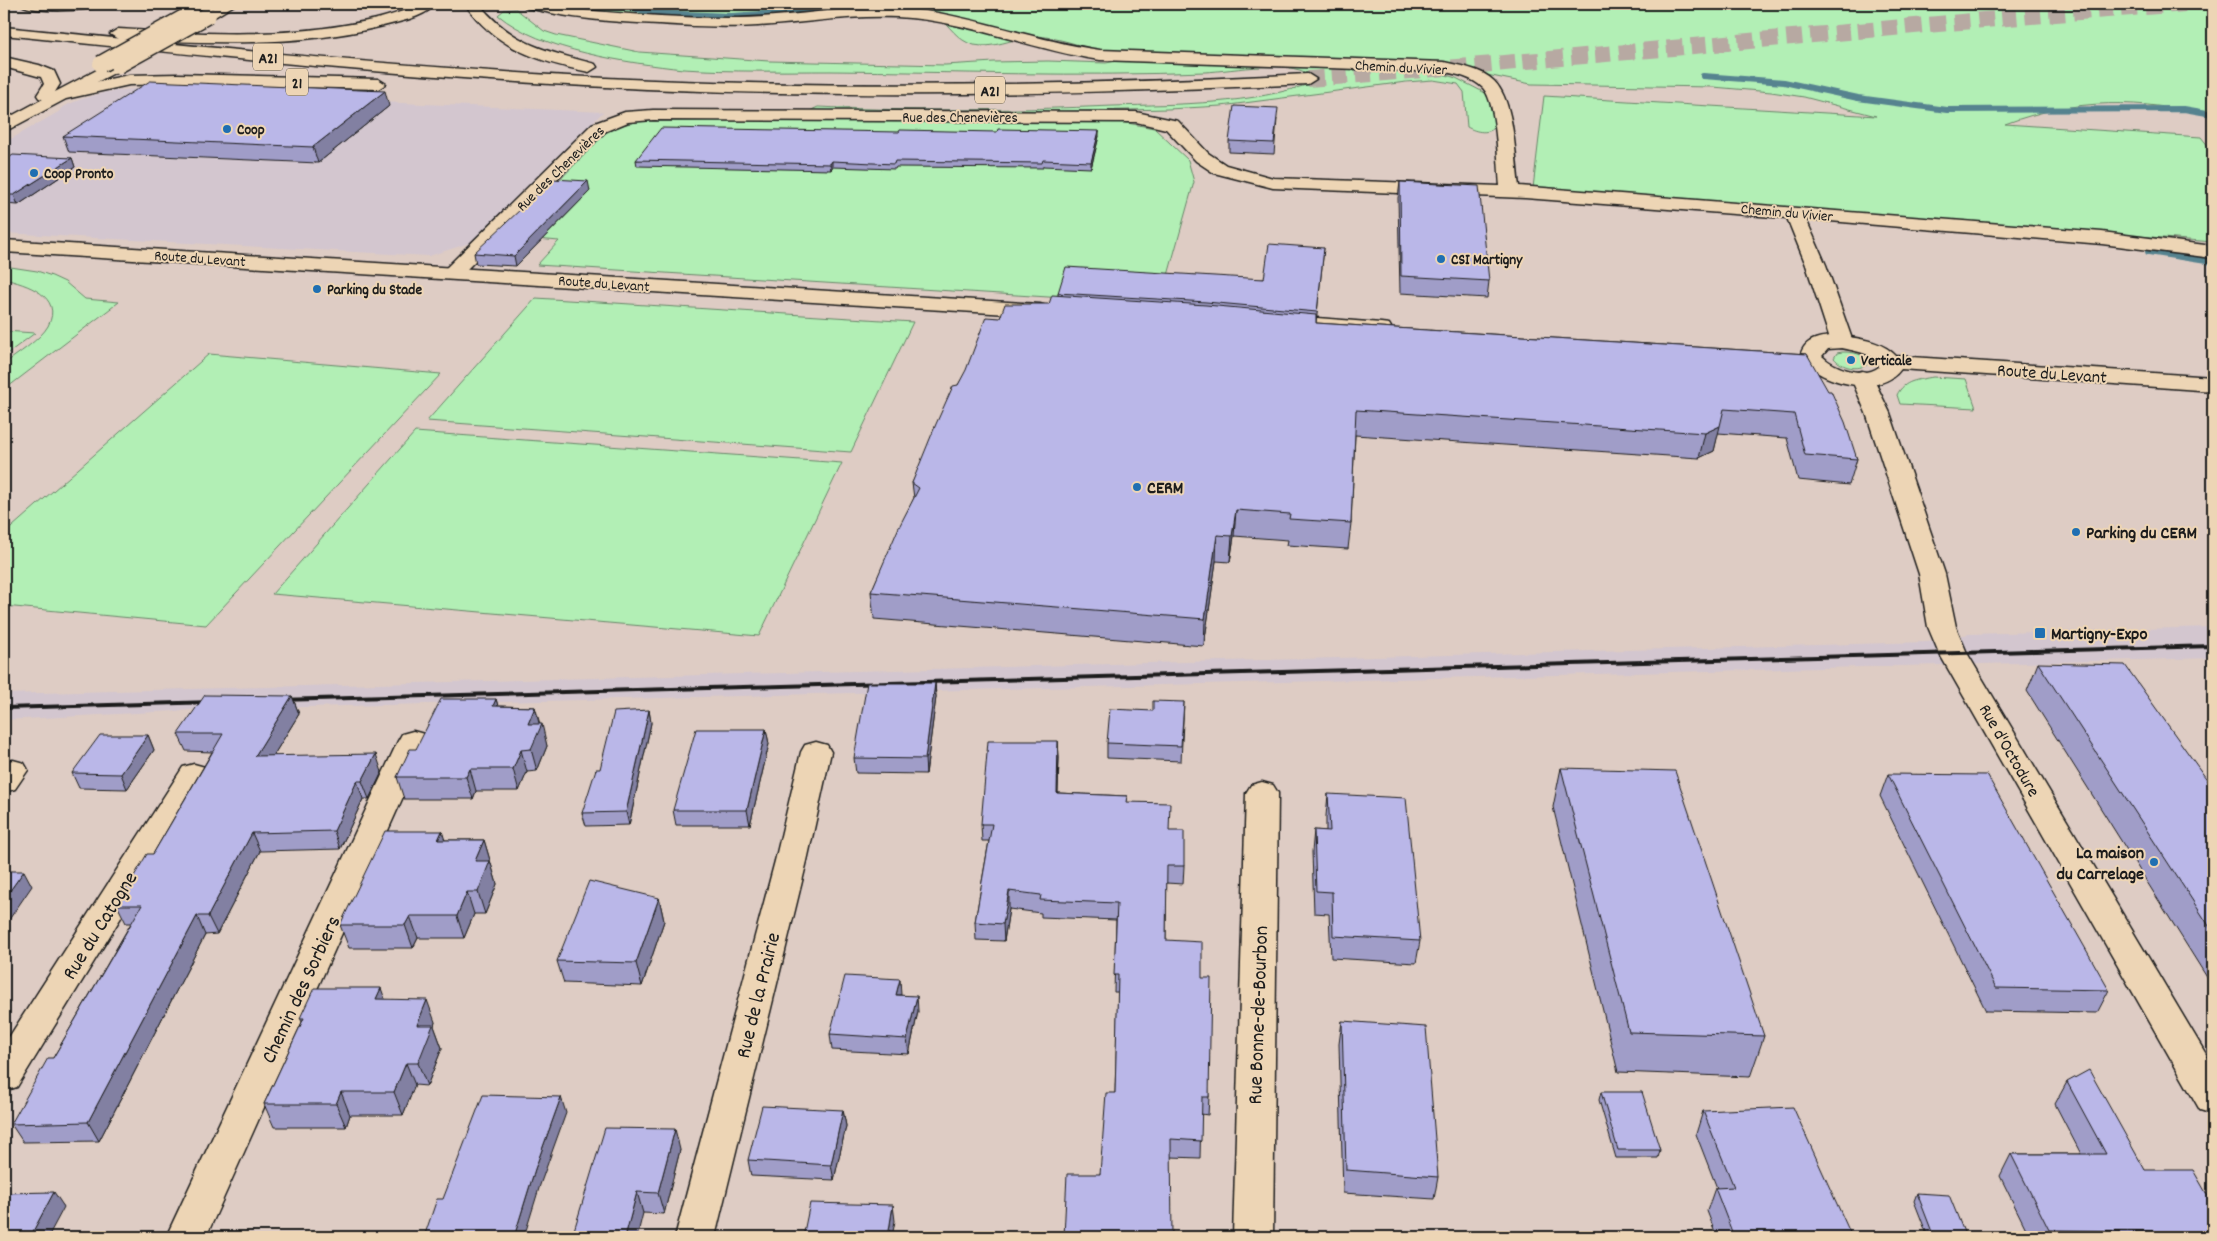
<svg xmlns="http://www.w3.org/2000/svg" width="2217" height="1241" viewBox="0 0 2217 1241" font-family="Dekko,sans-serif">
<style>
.built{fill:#d3c6cf}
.green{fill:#b2efb5;stroke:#678668}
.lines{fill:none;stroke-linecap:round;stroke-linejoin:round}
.stream-far1{stroke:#56838f;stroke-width:6}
.stream{stroke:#56838f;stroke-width:8}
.trunk-tunnel{stroke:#b7a9a2;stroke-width:16;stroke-dasharray:16 8;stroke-linecap:butt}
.minor-casing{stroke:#1c1c1c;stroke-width:3}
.tertiary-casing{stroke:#1c1c1c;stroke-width:3}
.trunk-casing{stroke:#1c1c1c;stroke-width:3}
.motorway-casing{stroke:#1c1c1c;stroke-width:3}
.minor{fill:#edd5b5;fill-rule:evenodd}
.tertiary{fill:#edd5b5;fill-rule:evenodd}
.trunk{fill:#edd5b5;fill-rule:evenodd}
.motorway{fill:#edd5b5;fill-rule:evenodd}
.rail{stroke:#1c1c1c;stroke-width:4}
.trunk-bridge-casing{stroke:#1c1c1c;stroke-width:19;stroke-linecap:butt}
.motorway-bridge-casing{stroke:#1c1c1c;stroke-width:19;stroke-linecap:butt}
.trunk-bridge{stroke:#edd5b5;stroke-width:16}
.motorway-bridge{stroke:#edd5b5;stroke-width:16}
.wall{fill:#a09dc8;stroke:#1c1c1c}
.shaded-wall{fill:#8280a2;stroke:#1c1c1c}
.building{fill:#bab7e8;stroke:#1c1c1c}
.poi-dot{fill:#1f6fb2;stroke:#edd5b5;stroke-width:2}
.labels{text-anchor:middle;stroke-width:4;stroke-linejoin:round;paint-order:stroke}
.far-street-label{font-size:15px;fill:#1c1c1c;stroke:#edd5b5}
.far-poi-label{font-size:15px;font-weight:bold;fill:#1c1c1c;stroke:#edd5b5;text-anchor:start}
.shield{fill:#edd5b5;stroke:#5b544a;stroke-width:1}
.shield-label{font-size:16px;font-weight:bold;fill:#1c1c1c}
.street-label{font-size:18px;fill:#1c1c1c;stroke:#edd5b5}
.poi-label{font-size:18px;font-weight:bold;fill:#1c1c1c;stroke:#edd5b5;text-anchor:start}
.near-street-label{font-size:21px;fill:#1c1c1c;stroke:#edd5b5}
</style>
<rect width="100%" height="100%" fill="#deccc4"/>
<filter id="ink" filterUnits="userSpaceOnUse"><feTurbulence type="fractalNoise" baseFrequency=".02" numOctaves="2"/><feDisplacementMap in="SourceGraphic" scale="10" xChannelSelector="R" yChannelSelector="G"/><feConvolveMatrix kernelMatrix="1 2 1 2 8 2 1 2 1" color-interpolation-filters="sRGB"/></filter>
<g filter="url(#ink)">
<path class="built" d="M151,87L401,103L603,112L473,242L429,256L4,233V143L60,111V109L69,104L82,99L106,92Z
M2213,627V658L194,710L4,720V694L1928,642L1969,634Z"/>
<path class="green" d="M555,4H881L829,13L761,19L621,15L587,12Z
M888,4H2213V117C2142,98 2075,98 2005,124L2201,137L2213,152V242L1533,188L1544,96L1876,116L1804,97L1771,92L1713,87L1531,84L1477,73L1420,67L1456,78L1491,96L1496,126C1489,135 1476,132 1467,127L1464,92L1458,84L1433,80L1406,82L1221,106L1168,109L963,114L809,111L818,107C916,112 1015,110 1113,106C1181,104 1250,105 1315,82V79C1295,57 1232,71 1205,72C1080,77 955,72 831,71C781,71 732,72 683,69C629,63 541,51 498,15L504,10L516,9L544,31L556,35L639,52L769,61L945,65L994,62L1048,61L1106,63L1117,61C1105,51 1047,34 1031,36C1013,39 992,49 974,45C957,41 950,25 936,15C925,6 902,6 888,4Z
M655,118L1122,122L1154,128L1188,160L1194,182L1160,304L537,265L559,241L504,236L612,127Z
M4,266L37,271L52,276L65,282L85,299L119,302L4,390V364C16,355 41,339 48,326C64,296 26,284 4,279Z
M536,298L913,322L851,452L427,421Z
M4,331L35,333L4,356Z
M1842,352C1852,352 1866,353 1868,364C1858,371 1842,368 1834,358L1837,353Z
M209,354L441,374L206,625L4,606V534Z
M1933,377L1966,379L1976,408L1900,404L1897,395C1904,380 1918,380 1933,377Z
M415,432L842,463L759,636L272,594Z"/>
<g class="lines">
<path class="stream-far1" d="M613,4L656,13L731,16L905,5
M1703,76L1784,82L1858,98L1947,110L2184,109L2213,114"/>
<path class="stream" d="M2149,251L2213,261"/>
<path class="trunk-tunnel" d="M1308,79C1601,57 1893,25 2186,4"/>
<defs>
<path id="minor" d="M21,4H102C96,12 27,13 21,4Z
M523,4C547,2 570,9 594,11C638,15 682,18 726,18C793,19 860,1 926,11C985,20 1041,42 1100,50L1444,62C1461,66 1482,69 1494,81C1515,102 1515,158 1519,186L2102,232L2213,246V258L2102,244L1806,219L1826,265L1853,342L1850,347L1842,348L1834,347L1831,342L1806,265L1787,218L1525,198L1273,188L1214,173L1196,161L1166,129L1136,122L653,120L628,122L604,132L459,277L452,279L445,277L442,273L445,269L592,124L625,112L653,110L1136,112L1178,121L1208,153L1226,165L1273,178L1500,186C1498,164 1497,103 1483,88C1473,78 1457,74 1444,72L1100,60C1032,50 966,20 897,17C850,15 804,23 758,26C725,28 692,26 659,24C614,22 569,19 525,7Z
M1862,371L1870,373L1873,378L1890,413L1945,574L1956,627L1967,653L2213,1066V1114L2200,1110L1939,653L1928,627L1919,574L1866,413L1851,378L1854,373Z
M413,731L424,734L428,741L206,1237H166L398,741L402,734Z
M816,742L827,745L831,752L807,861L715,1237H675L775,861L801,752L805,745Z
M13,760L24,763L28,770L15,789L4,792V762Z
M194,764L205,767L209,774L17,1087L4,1091V1045L183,767Z
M1262,782L1273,785L1278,793L1273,1237H1233L1246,793L1251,785Z"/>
<path id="tertiary" d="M4,240L1040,304L1047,306L1050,310L1047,314L1040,316L4,252Z
M1279,315L1381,323L1389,324L1392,329L1389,334L1381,335L1272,325L1268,321L1272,317Z
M1842,336C1862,339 1882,341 1896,356L2213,377V391L1901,369C1880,399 1818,383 1800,357C1804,336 1825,336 1842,336ZM1842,348C1854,351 1877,353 1879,367C1864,379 1834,368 1822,356L1828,349Z"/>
<path id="trunk" d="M200,4H217L196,17H186L184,14Z
M465,4H479C513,45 546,51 595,64L597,67L589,72C539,62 495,48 465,4Z
M4,27C204,47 405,68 606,78C840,89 1074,86 1308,74L1316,79L1308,84C1074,95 840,99 606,87C405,77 204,56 4,35Z
M178,74L378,79L386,84L378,89L178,84L129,85L66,99L4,132V120L54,93L90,83L129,75Z"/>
<path id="motorway" d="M218,4H236L213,18H203L201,15Z
M418,4H435C427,15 407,20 395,23C304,48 210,43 118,39L110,34L118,29C194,33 270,38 345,25C370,21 396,16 418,4Z
M4,57L39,65L54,71L60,84L55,92L112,62L118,60L126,65L124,68L60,101L52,96L45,100L39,98L37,95L44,84L41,77L4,67Z"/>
</defs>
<use href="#minor" class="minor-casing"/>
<use href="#tertiary" class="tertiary-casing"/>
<use href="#trunk" class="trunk-casing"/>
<use href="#motorway" class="motorway-casing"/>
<use href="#minor" class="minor"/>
<use href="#tertiary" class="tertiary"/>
<use href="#trunk" class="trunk"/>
<use href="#motorway" class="motorway"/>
<path class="rail" d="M279,700L2213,646
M4,708L214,702"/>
<defs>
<path id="trunk-bridge" d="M101,64L191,14"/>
<path id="motorway-bridge" d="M118,65L208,15"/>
</defs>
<use href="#trunk-bridge" class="trunk-bridge-casing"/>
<use href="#motorway-bridge" class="motorway-bridge-casing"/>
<use href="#trunk-bridge" class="trunk-bridge"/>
<use href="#motorway-bridge" class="motorway-bridge"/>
</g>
<path class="wall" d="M389,106L318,163L69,152L63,136Z
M1277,119L1274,154L1229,152V141Z
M1099,136L1091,168L1043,166V168L896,167L895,169L832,167L831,170L637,166L636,160Z
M72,158L75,167L18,205L4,204V161Z
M1400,182L1489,281L1487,298L1400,293L1398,198Z
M590,191L516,266L476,264L474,253Z
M1324,248L1316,323L1807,354L1857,459L1849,485L1798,480L1787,438L1718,433L1714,451L1699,458L1355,435L1351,523L1348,549L1287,545L1288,540L1234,536L1230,562L1216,561L1204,646L874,619L871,592L914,498L912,483L958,385L1000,318L1049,304L1058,296V293L1264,279Z
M2038,663L2213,788V987L2027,691Z
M935,683L936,697L926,774L856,773L854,758Z
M292,696L299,714L273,756L382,772L369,799H363L340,849L260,851L217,934L205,935L99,1141L23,1142L11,1124L53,1058L131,923H126L117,905L153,854L212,752L186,751L178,734Z
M496,699L498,706L535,707L540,724L547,746L537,771L527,772L519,791H476L473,799H404L397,777L416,749Z
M1184,702L1181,761L1107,758V743L1153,711Z
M649,710L651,723L629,825L586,826L582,813Z
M766,729L769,744L750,825H676L673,810Z
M148,735L154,750L127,789L79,788L72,773Z
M1058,741L1059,758L1058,793L1127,796V802L1169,831L1184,866L1183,884L1166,883V940L1202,978L1209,1097L1208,1115L1201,1114L1200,1158L1171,1157L1100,1174L1115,1093L1118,992H1114L1116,920L1041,917V913L1009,909L1004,941L976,940L975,922L989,841H982L981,824Z
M1561,768L1764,1036L1750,1077L1618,1072L1553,807Z
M1888,774L2109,990L2097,1013L1986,1011L1880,796Z
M1328,794L1420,941L1416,963L1331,958L1329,914L1314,913L1312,852L1314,830L1326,831V816Z
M442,831L444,840H484L497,884L485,914H474L464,938H418L413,948H349L340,925Z
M659,898L664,921L642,986L564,983L557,961Z
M901,995L918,1011L909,1054L832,1050L830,1034Z
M385,999L435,1022L434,1026L442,1048L427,1086L415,1085L403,1115H350L346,1127H274L264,1104L302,1022L300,1018Z
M1342,1021L1438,1177L1434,1199L1343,1193L1339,1044Z
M2067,1082L2145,1170L2213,1237H2030L2000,1176L2011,1154H2081L2055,1104Z
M1601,1092L1660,1150L1658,1158H1616L1599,1100Z
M843,1110L846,1126L834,1180L751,1176L748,1160Z
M1703,1111L1852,1237H1717L1707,1211L1715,1188H1717L1696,1134Z
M680,1150L664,1214L643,1213L572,1237Z
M1917,1193L1966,1237H1928L1914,1201Z"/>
<path class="shaded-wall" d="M385,91L389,106L318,163L313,147Z
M1099,131V136L1091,168V162Z
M72,158L75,167L18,205L14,195Z
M832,161V167L831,170L830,164Z
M588,181L590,191L516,266L514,256Z
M1720,426L1714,451L1699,458L1705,433Z
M1236,510L1234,536L1230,562L1232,536Z
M1217,535L1216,561L1204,646L1205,619Z
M935,683L936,697L926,774L925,759Z
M292,696L299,714L262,774L255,756Z
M496,699L502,721L493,706Z
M535,707L540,727L542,724L547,746L537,771L531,749L528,724Z
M649,710L651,723L629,825L626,812Z
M766,729L769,744L750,825L747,810Z
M148,735L154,750L127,789L121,774Z
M1058,741L1059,758L1057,810V793Z
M521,750L527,772L519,791L513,769Z
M376,754L382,772L369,799L362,781Z
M470,769L476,791L473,799L466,777Z
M357,781L363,799L340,849L334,831Z
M442,831L449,853L438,840Z
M252,833L260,851L217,934L208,916Z
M484,840L497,884L485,914L478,892L475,861Z
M24,871L32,886L4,927V899Z
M1009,891V909L1004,941L1003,924Z
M467,892L474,914L464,938L457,916Z
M659,898L664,921L642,986L636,963Z
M197,916L205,935L99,1141L88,1122Z
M410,916L418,938L413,948L405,925Z
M900,979L901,995H896Z
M381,988L389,1011L376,999Z
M917,996L918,1011L909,1054L907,1039Z
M427,1000L435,1022L434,1026L442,1048L427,1086L418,1063L417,1025Z
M406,1063L415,1085L403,1115L394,1092Z
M341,1092L350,1115L346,1127L336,1104Z
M561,1097L566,1113L540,1185L524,1237H514L535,1169Z
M843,1110L846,1126L834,1180L831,1165Z
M675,1129L680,1150L664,1214L658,1193Z
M54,1192L64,1207L48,1237H30Z
M637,1192L643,1213L637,1237H625Z
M893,1205L895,1221L892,1237H888Z"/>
<path class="building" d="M150,81L385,91L313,147L63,136Z
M1234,106L1278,108L1274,143L1229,141Z
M661,128L899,132L900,130L997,132L998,129L1099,131L1091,162L1043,160L1042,163L895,161L894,164L832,161L830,164L636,160Z
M13,155L72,158L14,195H4V161Z
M553,179L588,181L514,256L474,253Z
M1400,182L1479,186L1489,281L1401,276Z
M1269,244L1324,248L1317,312L1206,302L1058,293L1066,267L1264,279Z
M1052,295L1206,305L1316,315V323L1807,354L1828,391H1831L1845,422L1857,459L1805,455L1794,414L1724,409L1720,426L1705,433L1356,410L1351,523L1289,519L1290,514L1236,510L1232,536L1217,535L1205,619L871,592L899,527L919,488L912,483L936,424L953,386L958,385L966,370L986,317L1000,318L1005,304H1049Z
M2038,663L2125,665L2213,788V932Z
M867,683H935L925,759L854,758Z
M205,695L292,696L255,756L376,754L362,781H357L334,831L252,833L208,916H197L88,1122L11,1124L48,1058H53L142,905H117L147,854H153L223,734H178Z
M441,699H496L493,706L535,707L528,724H542L531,749L521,750L513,769H470L466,777H397L410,749H416Z
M1153,701L1184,702L1181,746L1107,743L1110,709L1153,711Z
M649,710L626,812L582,813L596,769H600L614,712Z
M696,729H766L747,810H673Z
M100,735H148L121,774L72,773Z
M988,741H1058L1057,793L1127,796L1126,802L1170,803L1169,831H1184V866H1167L1166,940L1202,942V978H1211L1209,1097H1202L1201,1141L1171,1139L1172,1237H1064L1067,1174H1100L1106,1093H1115L1118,975H1114L1117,903L1040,900L1041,895L1009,891L1003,924L975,922L992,824H981Z
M1561,768L1675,771L1764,1036L1629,1032Z
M1888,774L1987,775L2109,990L1996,988Z
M1328,794L1406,798L1420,941L1333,936L1332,892L1316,891L1314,830L1330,831Z
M385,831H442L438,840H484L475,861H490L478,892H467L457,916H410L405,925H340Z
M4,871H24L4,899Z
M589,881L659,898L636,963L557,961Z
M845,976L900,979L896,995L917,996L907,1039L830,1034Z
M314,988H381L376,999L427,1000L417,1025H433L418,1063H406L394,1092H341L336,1104H264L304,1018H300Z
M1342,1021L1426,1027L1438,1177L1346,1170Z
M2089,1070L2145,1170H2193L2213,1205V1237H2158L2155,1231L2049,1230L2011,1154H2106L2067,1082Z
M1601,1092H1642L1660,1150H1618Z
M483,1095L561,1097L535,1169L514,1237H424L437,1199H443Z
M762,1106L843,1110L831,1165L748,1160Z
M1793,1107L1852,1237H1734L1715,1188L1734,1187L1703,1111Z
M605,1128L675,1129L658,1193L637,1192L625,1237H572Z
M54,1192L30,1237H4V1193Z
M1917,1193L1949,1195L1966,1237H1934Z
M810,1203L893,1205L888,1237H803Z"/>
</g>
<g class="poi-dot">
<circle cx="227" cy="129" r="5"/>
<circle cx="34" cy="173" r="5"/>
<circle cx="1441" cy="259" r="5"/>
<circle cx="317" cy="289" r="5"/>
<circle cx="1851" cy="360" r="5"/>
<circle cx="1137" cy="487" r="5"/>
<circle cx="2076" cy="532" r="5"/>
<rect x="2034" y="627" width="12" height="12" rx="2.5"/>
<circle cx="2154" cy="862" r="5"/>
</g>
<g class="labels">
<g class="far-street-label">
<text transform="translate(1401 67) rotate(3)" y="5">Chemin du Vivier</text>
<text x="960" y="122">Rue des Chenevières</text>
<text transform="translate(560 168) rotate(-44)" y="5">Rue des Chenevières</text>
<text transform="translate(1787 212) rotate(5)" y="5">Chemin du Vivier</text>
<text transform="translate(200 258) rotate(4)" y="5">Route du Levant</text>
<text transform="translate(604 283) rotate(4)" y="5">Route du Levant</text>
</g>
<g class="far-poi-label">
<text x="237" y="134">Coop</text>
<text x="44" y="178">Coop Pronto</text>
<text x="1451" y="264">CSI Martigny</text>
<text x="327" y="294">Parking du Stade</text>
<text x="1861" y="365">Verticale</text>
</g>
<g class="shield">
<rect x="253" y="43.5" width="30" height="27" rx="4"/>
<rect x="286" y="68.5" width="22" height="27" rx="4"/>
<rect x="975" y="76.5" width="30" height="27" rx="4"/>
</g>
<g class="shield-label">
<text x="268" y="63">A21</text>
<text x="297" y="88">21</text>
<text x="990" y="96">A21</text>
</g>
<g class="street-label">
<text transform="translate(2052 373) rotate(4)" y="6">Route du Levant</text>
<text transform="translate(2010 750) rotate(60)" y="6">Rue d'Octodure</text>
</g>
<g class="poi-label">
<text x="1147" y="493">CERM</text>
<text x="2086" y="538">Parking du CERM</text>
<text x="2051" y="639">Martigny-Expo</text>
<text x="2144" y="858" text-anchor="end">La maison<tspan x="2144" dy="21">du Carrelage</tspan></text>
</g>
<g class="near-street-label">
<text transform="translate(99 925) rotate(-58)" y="7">Rue du Catogne</text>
<text transform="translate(300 989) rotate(-65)" y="7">Chemin des Sorbiers</text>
<text transform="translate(757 995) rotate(-76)" y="7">Rue de la Prairie</text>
<text transform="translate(1257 1015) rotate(-88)" y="7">Rue Bonne-de-Bourbon</text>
</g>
</g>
<rect width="2217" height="1241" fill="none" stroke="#edd5b5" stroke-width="20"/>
<rect x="10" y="10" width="2197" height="1221" fill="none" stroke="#1c1c1c" stroke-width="2" filter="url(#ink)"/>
</svg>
